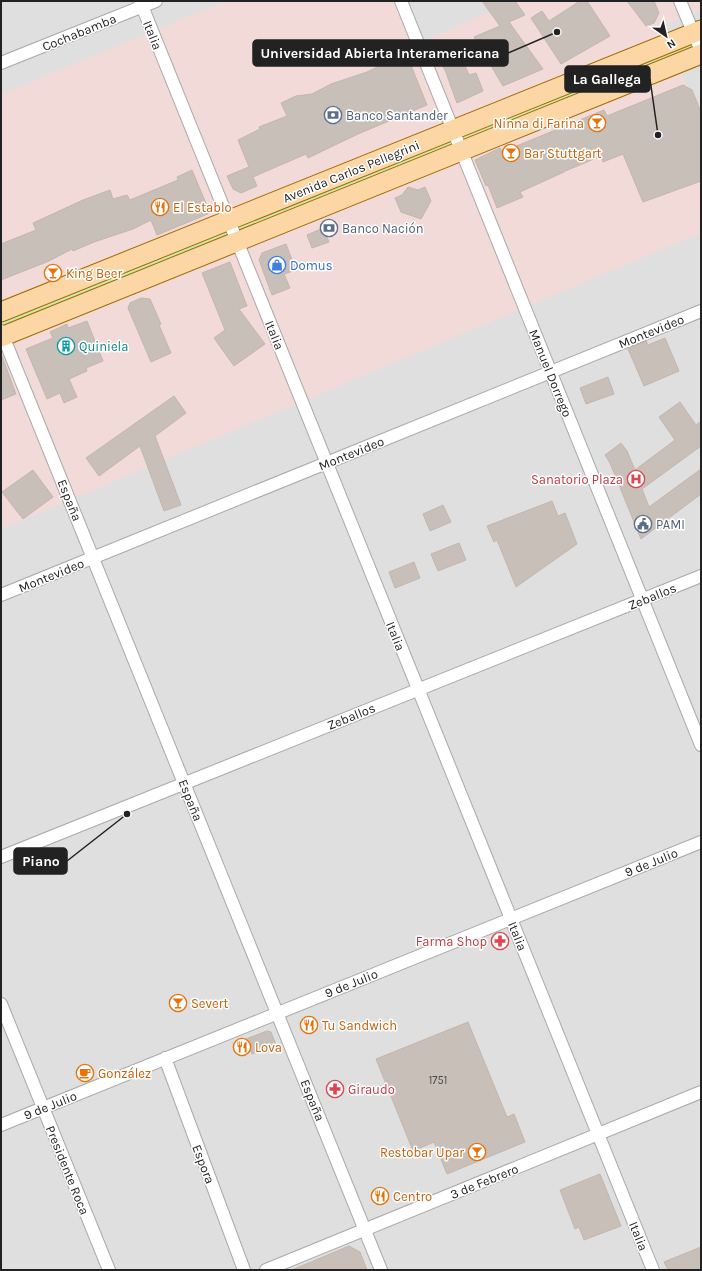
<svg xmlns="http://www.w3.org/2000/svg" width="702" height="1271" viewBox="0 0 702 1271" font-family="Karla,sans-serif">
<style>
.residential{fill:#e0dfdf}
.commercial{fill:#f2dad9}
.grass{fill:#cdebb0}
.building{fill:#c7bfb8;stroke:#c4b6ab}
.lines{fill:none;stroke-linecap:round;stroke-linejoin:round}
.street-casing{stroke:#a9a9a9;stroke-width:14}
.primary-casing{stroke:#a06b00;stroke-width:21}
.street{stroke:#fff;stroke-width:12}
.primary{stroke:#fcd6a4;stroke-width:19}
.labels{text-anchor:middle;stroke-width:3;stroke-linejoin:round;paint-order:stroke}
.number-label{font-size:11px;fill:#4b4948}
.street-label{font-size:13px;fill:#222;stroke:#fff}
.service-label{font-size:13px;fill:#4e5e75;stroke:#fff;text-anchor:start}
.food-label{font-size:13px;fill:#c56008;stroke:#fff;text-anchor:start}
.shop-label{font-size:13px;fill:#366cbe;stroke:#fff;text-anchor:start}
.culture-label{font-size:13px;fill:#0d838f;stroke:#fff;text-anchor:start}
.health-label{font-size:13px;fill:#be3a42;stroke:#fff;text-anchor:end}
.leader{fill:none;stroke:#222;stroke-width:1.5}
.callout-dot{fill:#222;stroke:#fff;stroke-width:1.5}
.callout{fill:#222;stroke:#222;stroke-width:1.5}
.callout-label{font-size:14px;text-anchor:middle;font-weight:bold;fill:#fff}
</style>
<rect width="100%" height="100%" fill="#f2efe9"/>
<path class="residential" d="M1,1H701V1270H1Z"/>
<path class="commercial" d="M226,1H399L410,47L514,1H701V11L663,25L701,123V233L1,529V94Z"/>
<path class="grass" d="M701,30V54L1,337V312Z"/>
<path class="building" d="M482,1H515L525,15L509,22L543,69L503,86L474,37L500,26Z
M580,1H587L610,36L561,64L531,18L542,11L549,21Z
M627,1H654L659,13L654,23L646,26Z
M465,45L469,55L462,59L469,75L476,73L483,91L457,103L445,70L441,64Z
M406,53L427,105L358,134L308,158L306,154L253,177L257,186L241,193L233,189L227,176L249,167L238,140L260,129L259,127L287,116L281,103L296,96L312,94L331,84L367,72Z
M683,85L692,90L701,112V181L643,202L623,154L603,162L601,156L563,172H564L520,192L523,197L497,208L488,185L486,186L475,160L500,148L502,152L604,110L607,116Z
M192,170L210,213L157,235L151,220L133,229L94,242L73,251L72,249L49,261L1,280V244L36,230L33,223L83,200L110,190L113,199L127,195L130,200L178,180L177,177Z
M408,187L418,190L425,187L431,201L421,219L401,212L395,198L402,195Z
M323,228L329,242L312,248L307,235Z
M286,244L296,270L284,274L290,288L272,295L259,260L262,253Z
M230,262L247,306L239,309L265,344L234,366L214,338L225,330L202,273Z
M141,298L150,299L161,324L159,325L171,353L151,362L128,308L130,303Z
M87,321L103,361L86,368L87,371L69,379L77,397L64,403L60,393L47,399L26,349L53,338L50,332L67,324L68,328Z
M665,338L679,371L644,386L628,349L646,341L648,345Z
M1,356H2L16,394L1,400Z
M608,377L614,394L586,404L580,388Z
M174,396L186,413L155,436L181,505L164,511L140,446L99,476L86,458Z
M680,402L696,425L701,421V446L642,489L649,507L701,469V494L641,539L610,463L605,455L621,443L627,451L635,470L675,440L659,417Z
M33,470L53,497L23,519L2,492Z
M552,501L558,516L565,513L577,544L516,587L497,540L494,542L487,526Z
M443,505L451,522L430,531L423,514Z
M459,543L466,560L438,571L431,554Z
M414,562L420,578L395,588L389,572Z
M468,1022L507,1117L514,1114L525,1142L447,1174L434,1142L413,1151L376,1059Z
M267,1031L271,1032L276,1045L252,1054L246,1039Z
M600,1174L621,1226L584,1240L579,1227L575,1229L560,1190Z
M349,1246L360,1252L367,1270H292Z
M701,1247V1270H668L664,1262Z"/>
<g class="lines">
<defs>
<path id="street" d="M140,1L653,1270
M401,1L701,745
M680,1L701,51
M1,63L156,1
M1,331L381,1270
M1,595L701,311
M1,857L701,576
M1,1004L109,1270
M165,1058L244,1270
M1,1125L701,842
M266,1270L701,1092"/>
<path id="primary" d="M1,312L701,30
M1,337L701,54"/>
</defs>
<use href="#street" class="street-casing"/>
<use href="#primary" class="primary-casing"/>
<use href="#street" class="street"/>
<use href="#primary" class="primary"/>
</g>
<defs>
<symbol id="bank-ring" viewBox="-11 -11 22 22"><circle r="9.5" fill="#fff" stroke="#5c6f8a" stroke-width="1.5"/><path d="M-6-4H6V4H-6ZM0-2.3a2.3 2.3 0 1 0 0 4.6a2.3 2.3 0 1 0 0-4.6Z" fill="#5c6f8a"/></symbol>
<symbol id="bar-ring" viewBox="-11 -11 22 22"><circle r="9.5" fill="#fff" stroke="#e8710a" stroke-width="1.5"/><path d="M-6-5H6L.8 .8V4.5H3.5V6h-7V4.5H-.8V.8Z" fill="#e8710a"/></symbol>
<symbol id="restaurant-ring" viewBox="-11 -11 22 22"><circle r="9.5" fill="#fff" stroke="#e8710a" stroke-width="1.5"/><path d="M-5-6h1v4h1v-4h1v4h1v-4h1v5L-1.5 .5V6h-2V.5L-5-1ZM5-6V6H3V1.5H1.5Q1.5-4 5-6Z" fill="#e8710a"/></symbol>
<symbol id="shop-ring" viewBox="-11 -11 22 22"><circle r="9.5" fill="#fff" stroke="#3f7fe0" stroke-width="1.5"/><path d="M-5-2.5h2.3a2.7 3.5 0 0 1 5.4 0H5L5.5 6h-11ZM-1.5-2.5h3a1.5 2.3 0 0 0-3 0Z" fill="#3f7fe0"/></symbol>
<symbol id="building-ring" viewBox="-11 -11 22 22"><circle r="9.5" fill="#fff" stroke="#0f9aa8" stroke-width="1.5"/><path d="M-4-6H4V6H1V3H-1V6H-4ZM-2.5-4.3h1.7v1.8h-1.7ZM.8-4.3h1.7v1.8H.8ZM-2.5-1h1.7V.8h-1.7ZM.8-1h1.7V.8H.8Z" fill="#0f9aa8"/></symbol>
<symbol id="hospital-ring" viewBox="-11 -11 22 22"><circle r="9.5" fill="#fff" stroke="#e0444e" stroke-width="1.5"/><path d="M-5-5h3v3.5h4V-5h3V5h-3V1.5h-4V5h-3Z" fill="#e0444e"/></symbol>
<symbol id="civic-ring" viewBox="-11 -11 22 22"><circle r="9.5" fill="#fff" stroke="#5c6f8a" stroke-width="1.5"/><path d="M-.6-6.5H3V-4.5H.6V-3L4-1V1h2V6H-6V1h2V-1L-.6-3ZM-1.2 2.5V6h2.4V2.5Z" fill="#5c6f8a"/></symbol>
<symbol id="pharmacy-ring" viewBox="-11 -11 22 22"><circle r="9.5" fill="#fff" stroke="#e0444e" stroke-width="1.5"/><path d="M-2-6h4v4h4v4h-4v4h-4v-4h-4v-4h4Z" fill="#e0444e"/></symbol>
<symbol id="cafe-ring" viewBox="-11 -11 22 22"><circle r="9.5" fill="#fff" stroke="#e8710a" stroke-width="1.5"/><path d="M-5.5-4.5H6V0H3Q3 3.5 0 3.5H-2.5Q-5.5 3.5-5.5 0ZM3-3.2v2h1.7v-2ZM-6 4.5H4V6H-6Z" fill="#e8710a"/></symbol>
</defs>
<g fill-rule="evenodd">
<use href="#bank-ring" x="323" y="105" width="20" height="20"/>
<use href="#bar-ring" x="587" y="113" width="20" height="20"/>
<use href="#bar-ring" x="501" y="143" width="20" height="20"/>
<use href="#restaurant-ring" x="150" y="197" width="20" height="20"/>
<use href="#bank-ring" x="319" y="218" width="20" height="20"/>
<use href="#shop-ring" x="267" y="255" width="20" height="20"/>
<use href="#bar-ring" x="43" y="263" width="20" height="20"/>
<use href="#building-ring" x="56" y="336" width="20" height="20"/>
<use href="#hospital-ring" x="626" y="469" width="20" height="20"/>
<use href="#civic-ring" x="633" y="514" width="20" height="20"/>
<use href="#pharmacy-ring" x="490" y="931" width="20" height="20"/>
<use href="#bar-ring" x="168" y="993" width="20" height="20"/>
<use href="#restaurant-ring" x="299" y="1015" width="20" height="20"/>
<use href="#restaurant-ring" x="232" y="1037" width="20" height="20"/>
<use href="#cafe-ring" x="75" y="1063" width="20" height="20"/>
<use href="#pharmacy-ring" x="325" y="1079" width="20" height="20"/>
<use href="#bar-ring" x="467" y="1142" width="20" height="20"/>
<use href="#restaurant-ring" x="370" y="1186" width="20" height="20"/>
</g>
<g class="labels">
<g class="number-label">
<text x="438" y="1084">1751</text>
</g>
<g class="street-label">
<text transform="translate(79 32) rotate(-22)" y="5">Cochabamba</text>
<text transform="translate(153 35) rotate(68)" y="5">Italia</text>
<text transform="translate(351 171) rotate(-22)" y="5">Avenida Carlos Pellegrini</text>
<text transform="translate(651 331) rotate(-22)" y="5">Montevideo</text>
<text transform="translate(275 335) rotate(68)" y="5">Italia</text>
<text transform="translate(551 373) rotate(68)" y="5">Manuel Dorrego</text>
<text transform="translate(351 453) rotate(-22)" y="5">Montevideo</text>
<text transform="translate(70 500) rotate(68)" y="5">España</text>
<text transform="translate(51 575) rotate(-22)" y="5">Montevideo</text>
<text transform="translate(652 596) rotate(-22)" y="5">Zeballos</text>
<text transform="translate(396 636) rotate(68)" y="5">Italia</text>
<text transform="translate(351 716) rotate(-22)" y="5">Zeballos</text>
<text transform="translate(191 800) rotate(68)" y="5">España</text>
<text transform="translate(651 862) rotate(-22)" y="5">9 de Julio</text>
<text transform="translate(518 936) rotate(68)" y="5">Italia</text>
<text transform="translate(351 983) rotate(-22)" y="5">9 de Julio</text>
<text transform="translate(313 1100) rotate(68)" y="5">España</text>
<text transform="translate(50 1105) rotate(-22)" y="5">9 de Julio</text>
<text transform="translate(204 1164) rotate(69)" y="5">Espora</text>
<text transform="translate(68 1170) rotate(68)" y="5">Presidente Roca</text>
<text transform="translate(484 1181) rotate(-22)" y="5">3 de Febrero</text>
<text transform="translate(639 1236) rotate(68)" y="5">Italia</text>
</g>
<g class="service-label">
<text x="346" y="120">Banco Santander</text>
<text x="342" y="233">Banco Nación</text>
<text x="656" y="529">PAMI</text>
</g>
<g class="food-label">
<text x="584" y="128" text-anchor="end">Ninna di Farina</text>
<text x="524" y="158">Bar Stuttgart</text>
<text x="173" y="212">El Establo</text>
<text x="66" y="278">King Beer</text>
<text x="191" y="1008">Severt</text>
<text x="322" y="1030">Tu Sandwich</text>
<text x="255" y="1052">Lova</text>
<text x="98" y="1078">González</text>
<text x="464" y="1157" text-anchor="end">Restobar Upar</text>
<text x="393" y="1201">Centro</text>
</g>
<g class="shop-label">
<text x="290" y="270">Domus</text>
</g>
<g class="culture-label">
<text x="79" y="351">Quiniela</text>
</g>
<g class="health-label">
<text x="623" y="484">Sanatorio Plaza</text>
<text x="487" y="946">Farma Shop</text>
<text x="348" y="1094" text-anchor="start">Giraudo</text>
</g>
</g>
<path class="leader" d="M557 32L508 53M658 135L650 79M127 814L67 861"/>
<g class="callout-dot">
<circle cx="557" cy="32" r="4"/>
<circle cx="658" cy="135" r="4"/>
<circle cx="127" cy="814" r="4"/>
</g>
<g class="callout">
<rect x="253" y="40" width="255" height="26" rx="4"/>
<rect x="565" y="66" width="85" height="26" rx="4"/>
<rect x="14" y="848" width="53" height="26" rx="4"/>
</g>
<g class="callout-label">
<text x="380" y="58">Universidad Abierta Interamericana</text>
<text x="607" y="84">La Gallega</text>
<text x="41" y="866">Piano</text>
</g>
<rect width="702" height="1271" fill="none" stroke="#222222" stroke-width="4"/>
<g transform="translate(666 36) rotate(146)" stroke="#ffffff" stroke-width="3" paint-order="stroke">
<path d="M0-3L7 15L0 10L-7 15Z" fill="#222222"/>
<text y="-6" font-size="11" font-weight="bold" text-anchor="middle" fill="#222222">N</text>
</g>
</svg>
